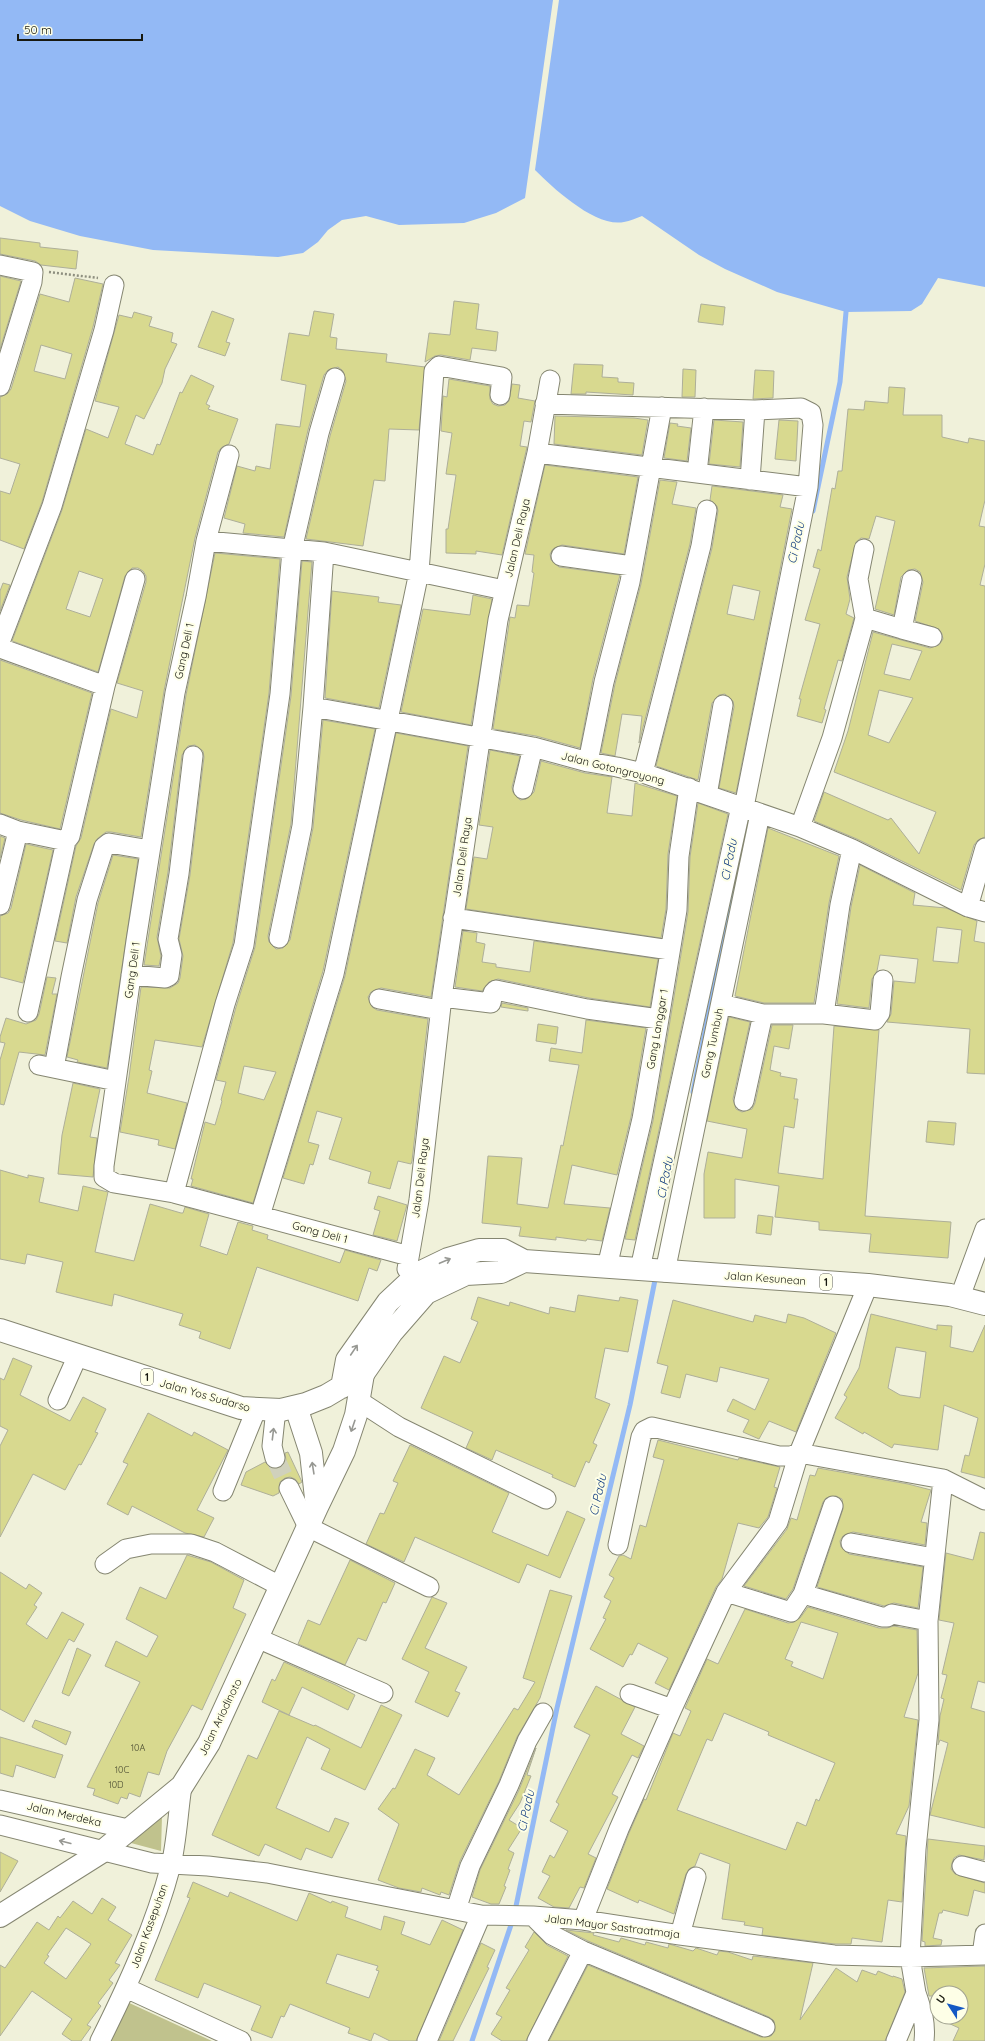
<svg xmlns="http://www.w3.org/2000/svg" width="985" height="2041" viewBox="0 0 985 2041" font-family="Quicksand,sans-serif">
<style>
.green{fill:#c0c28d}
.water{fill:#93b9f5}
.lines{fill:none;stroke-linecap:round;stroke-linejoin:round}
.stream{stroke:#93b9f5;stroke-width:5}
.building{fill:#d8d98f;stroke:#aeaf99;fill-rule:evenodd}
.minor-tunnel{stroke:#d0d1bc;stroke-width:19;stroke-dasharray:19 10;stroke-linecap:butt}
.minor-casing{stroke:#858671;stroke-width:21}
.major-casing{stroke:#858671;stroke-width:24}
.highway-casing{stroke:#858671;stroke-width:24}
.path{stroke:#8e8f7f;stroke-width:2.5;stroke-dasharray:2 2;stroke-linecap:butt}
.minor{stroke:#fff;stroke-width:19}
.major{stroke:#fff;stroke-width:22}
.highway{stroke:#fff;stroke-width:22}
.oneway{stroke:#979893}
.labels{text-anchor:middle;stroke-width:4;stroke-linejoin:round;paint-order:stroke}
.number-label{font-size:9px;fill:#484930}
.shield{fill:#feffe7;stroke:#5d5e50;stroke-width:1}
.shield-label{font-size:10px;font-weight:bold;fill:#181910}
.street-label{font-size:11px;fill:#181910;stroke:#feffe7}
.water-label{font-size:12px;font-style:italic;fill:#103b80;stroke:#feffe7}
</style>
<rect width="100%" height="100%" fill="#f0f1da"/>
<path class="green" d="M162,1816L161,1851L131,1843Z
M125,2001L212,2041H107Z"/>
<path class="water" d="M0,0H553L525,198L496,213L464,223L399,225L366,216L342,220L328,230L318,242L303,253L278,257L153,250L80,236L30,221L0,206Z
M559,0H985V287L938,278L922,304L911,311L846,312L777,292L725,269L699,255L642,216C636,218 630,221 624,222C596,228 553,188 535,170Z"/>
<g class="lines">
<path class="stream" d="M813,511L840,382L846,312
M693,1092L744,835
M515,1911L557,1708L630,1405L656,1275
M472,2041L513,1919"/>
</g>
<path class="building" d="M0,238L40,243V247L78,251L76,269L41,265L35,261L0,254Z
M0,276L21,281L0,349Z
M75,278L103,284L93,327L42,502L24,549L0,540V491L10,494L20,464L0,458V397L7,394L11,389L40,294L69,302ZM41,345L72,354L65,379L34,371Z
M454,301L479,304L476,329L498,332L496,351L472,348L470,360L441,355L435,356L425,362L429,333L450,335Z
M701,304L725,307L723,325L698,322Z
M212,311L234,319L226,342L230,343L225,356L198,347Z
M314,311L334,314L330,337L337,338L336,349L387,354L386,362L425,367L419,430L389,429L385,481L374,480L363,546L306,539L330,436L346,381L343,371L338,367L328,370L324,375L308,430L284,537L243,533L245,524L224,518L237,466L255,471L256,466L270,469L276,424L300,427L306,385L281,380L289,333L309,336Z
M134,312L152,317L149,326L173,333L171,342L177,344L165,369L162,383L144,419L136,415L125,444L153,455L157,444L160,445L180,392L182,393L191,375L214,386L206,404L210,406L208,409L238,419L229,444L222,447L218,452L195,538L164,691L141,837L111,832H106L97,839L94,844L76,897L67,943L55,941L76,846L81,838L111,709L137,718L143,691L117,683L146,582V576L143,571L138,568H132L125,576L98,672L12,641L62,510L86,429L108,438L119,407L95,401L119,315L132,318ZM79,571L103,579L90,617L66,609Z
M574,364L603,365L602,377L618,378V382L634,383L633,395L586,392V394H571Z
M683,369L696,370L695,397H682Z
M755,370L774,371L773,398L753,399Z
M449,379L490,386V399L493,404L498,406L505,405L509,401L512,384L520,385L518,398L535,401L531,422L524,421L520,446L527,447L502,555L476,551V554L446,553V529H448L456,475L446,474L452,433L441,431L443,396L447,397Z
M889,387L905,388L903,415H942V437L968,443L969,438L985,441V500L979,526L985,527V564L980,585L985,586V837L978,840L974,845L961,890L857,839L814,821L824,792L888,820L891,818L919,854L936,812L834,772L848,731L873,632L930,648L939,645L943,639L942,634L939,629L915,621L923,582L920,572L915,569L908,570L901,577L894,615L875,609L895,521L876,516L869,539L861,538L856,542L847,577L850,599L846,614L854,618L842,661L838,660L824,709L826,710L822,723L797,716L801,699H799L820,624L805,620L820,569L813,567L818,549L821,551L832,488L835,489L838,471H842L848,409L864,410L865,401L888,403ZM892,644L922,651L910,680L884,674ZM879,690L913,698L889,743L868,735Z
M555,416L634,418L648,420L642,455L554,444Z
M714,420L743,422L740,467L709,464Z
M779,420L798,421L796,461L775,459Z
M670,423L678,424L677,426L691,428L687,461L664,458Z
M545,465L638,477L624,554L562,545L553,549L550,554L551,560L559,567L620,575L593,679L580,748L536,736L493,729L510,617L515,618L517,605L529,606L534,573L532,572L534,555L525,554Z
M660,480L677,482L672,504L696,508L690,544L639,743L642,716L622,714L615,756L601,753L615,684L641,584Z
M712,486L783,495L780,507L792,509L736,793L719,788L734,707L733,701L725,694L719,695L712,703L698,780L656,766L712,548L718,511L717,506L710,500ZM733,585L760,591L754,620L727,614Z
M215,553L280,559L269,693L233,943L202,1047L155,1040L149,1070L152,1071L147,1093L187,1103L175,1149L158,1145L159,1140L120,1132L129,1077L141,987L170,988L178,983L180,978L183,956L179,939L190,875L204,757L203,751L195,745L188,746L182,755L168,872L157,937L161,956L159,966L144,965L186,695Z
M302,561L312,562L291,824L268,936L269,942L276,949L283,948L290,940L313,828L323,720L375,729L323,971L253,1203L191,1186L193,1179H191L205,1122L215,1125L222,1101L221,1100L226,1082L216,1080L236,1007L255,947L291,696ZM244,1066L276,1072L264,1100L238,1093Z
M3,583L10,585L0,611V591Z
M332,591L379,597L378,602L401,605L379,708L325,698Z
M473,595L492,599L471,725L401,712L423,609L470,615Z
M0,660L92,693L60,829L21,820L0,813Z
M396,733L468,746L431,997L381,988L371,992L368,997L372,1007L377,1010L428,1019L412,1161L411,1164L398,1161L390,1189L368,1183L371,1172L329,1159L342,1118L317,1111L308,1142L319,1145L313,1165L310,1164L304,1184L283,1178L345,976Z
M490,750L520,756L512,787L513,792L520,800L526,799L534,792L541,761L585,773L612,777L607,813L632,816L635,783L677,796L668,854L666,909L661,938L466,909L474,857L487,859L493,827L479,825Z
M698,803L728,814L635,1240L625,1239L653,1121L670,1021L688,912L690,857Z
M768,828L839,856L829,903L814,1003H764L735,996Z
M0,836L5,838L0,858Z
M26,844L53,850L23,983L0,977V916L8,913L11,908Z
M113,855L138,859L107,1068L77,1062L78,1060L67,1057L98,903Z
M860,865L915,893L913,905L946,908L977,921L974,941L985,943V1074L967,1073L970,1029L887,1022L891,1014L894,981L915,983L918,959L880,955L877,971L872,979L869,1008L837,1004L851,907ZM937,927L962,930L958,963L933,961Z
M463,931L477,933L476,942L485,944L482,962L496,964V967L530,972L534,941L658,959L650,1007L589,998L498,979L489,982L482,991L455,987Z
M47,977L56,978L52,994H57L45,1055L19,1052L4,1105L0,1104V1060L5,1043L0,1042V1037L6,1018L26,1024L36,1020L39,1014Z
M502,1003L528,1008V1011L501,1007Z
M729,1017L750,1022L733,1099L736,1109L742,1112L752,1109L755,1103L772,1025H793L789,1049L774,1046L770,1070L781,1073L780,1076L797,1079L794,1099H798L794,1128L784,1126L778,1173L823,1179L834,1026L879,1030L865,1216L951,1222L948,1258L869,1252L871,1234L819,1230V1222L775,1217L779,1186L735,1179V1218H704V1174L708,1152L742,1158L747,1129L707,1121Z
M586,1020L646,1028L631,1117L617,1175L572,1165L564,1204L610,1208L602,1241L587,1239L586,1241L556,1237V1240L519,1236L521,1227L482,1223L488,1156L522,1158L517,1204L548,1208L561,1145L563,1146L579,1065L549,1061L551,1048L582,1053Z
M538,1024L558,1027L556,1044L536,1041Z
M73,1083L100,1089L90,1137L97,1138L93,1177L58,1174L62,1135Z
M928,1121L956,1123L954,1145L926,1142Z
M0,1170L28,1178V1175L44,1178L39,1202L78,1211L83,1186L108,1192L95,1252L134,1261L150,1204L181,1213H183L185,1207L209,1214L200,1246L227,1255L238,1222L253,1226L252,1230L268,1235L267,1239L340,1263L345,1250L381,1260L377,1271L369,1268L358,1301L257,1267L230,1349L199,1338L201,1332L179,1325L183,1314L114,1294L112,1306L56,1292L63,1262L27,1254L25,1264L0,1259Z
M378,1196L407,1205L397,1241L373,1235L380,1211L374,1209Z
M758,1215L773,1217L771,1235L756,1233Z
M578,1295L619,1301L620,1297L638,1300L628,1352L605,1348L595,1398L610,1404L593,1443L597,1445L589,1463L586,1461L575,1487L552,1477L553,1475L496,1450L492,1460L466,1448L473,1432L421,1408L444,1356L460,1363L478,1322L471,1319L478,1297L509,1306L510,1302L549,1314L550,1307L575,1312Z
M673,1300L753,1322L755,1315L786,1323L788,1314L804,1318L836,1333L796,1432L769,1421L759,1439L743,1432L749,1420L727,1411L733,1399L755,1410L769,1379L720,1367L717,1382L686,1374L680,1398L661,1393L668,1366L657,1363Z
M871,1314L937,1330V1325L952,1326L950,1347L973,1352L985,1325V1478L961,1472L965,1455L969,1456L978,1418L944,1405L938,1450L894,1444L892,1448L864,1432L863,1434L835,1418L847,1397L844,1395L859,1368ZM896,1347L926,1352L920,1398L900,1395L888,1388Z
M13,1358L32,1366L20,1395L70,1421L83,1397L106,1409L95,1432L98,1433L81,1465L79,1464L65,1490L33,1474L0,1537V1446L8,1430L0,1426V1378L4,1380Z
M148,1413L192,1436L194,1432L228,1450L197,1510L214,1518L204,1537L185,1533L132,1506L128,1515L107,1504L128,1464L123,1462Z
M658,1440L738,1460L739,1458L780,1467L774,1487L777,1488L768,1517L759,1528L738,1523L722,1579L716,1587L669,1690L655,1683L668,1658L638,1643L632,1655L630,1654L623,1667L590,1649L606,1619L603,1618L611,1601L604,1597L614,1578L609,1575L619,1556L623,1555L631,1559L640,1525L646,1527L664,1460L653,1457Z
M410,1445L509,1493L492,1532L548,1556L567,1511L585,1519L560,1578L527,1564L519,1583L415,1537L404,1562L366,1544L380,1513L384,1514L398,1483L393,1481Z
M288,1452L302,1482L299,1484L295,1479L290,1477L285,1478L280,1482L279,1493L273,1496L241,1485L246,1472L265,1462L272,1469L282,1466L286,1461L285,1453Z
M818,1468L908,1484L931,1490L921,1522L927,1523L925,1545L853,1532L843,1536L840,1541L841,1547L849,1554L923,1567L918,1608L894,1603L884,1606L817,1587L843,1509L842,1499L836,1496L826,1498L823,1502L793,1589L786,1599L744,1586L787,1529L791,1518L797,1520L810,1475L815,1476Z
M980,1532L985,1533V1683L978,1681L971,1708L985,1712V1828L930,1815L948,1743L940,1740L938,1745L940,1716L944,1699L941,1698L947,1675L942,1674L954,1623L939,1620L946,1553L973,1560Z
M187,1555L211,1562L244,1580L233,1608L246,1614L202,1710L192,1705L167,1751L159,1775L148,1772L140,1797L129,1793L127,1799L121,1797L118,1804L93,1795L95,1789L87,1787L140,1682L105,1666L116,1641L147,1657L158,1636L126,1619L140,1587L166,1599Z
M350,1560L395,1583L386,1603L383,1602L366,1641L358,1638L345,1665L298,1644L308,1620L320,1625Z
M0,1572L26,1589L29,1584L42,1593L34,1605L37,1607L26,1624L47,1639L62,1612L84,1624L74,1642L69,1639L24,1722L0,1709Z
M550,1590L572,1596L540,1698L517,1737L499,1781L460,1861L449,1895L441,1892L440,1895L422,1888L421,1892L399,1888L378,1880L399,1824L378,1809L393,1788L395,1789L415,1749L435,1758L427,1775L459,1795L514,1708L518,1710L535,1682L523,1678Z
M432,1597L447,1603L425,1648L467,1667L455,1691L460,1693L448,1717L415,1702L429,1672L402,1659Z
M808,1607L879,1628H887L894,1626L917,1630L918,1673L904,1717L918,1720L909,1806L896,1834L906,1836L902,1902L888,1900L882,1942L852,1938L851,1944H835L762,1935L763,1928L744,1925L745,1922L722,1919L730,1864L700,1853L695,1866L689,1869L686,1874L674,1914L639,1900L638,1903L607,1889L629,1833L644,1799L646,1800L673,1733L680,1736L691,1711L685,1708L707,1659L718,1664L745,1609L788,1623L794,1622L800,1618ZM801,1622L838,1633L823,1679L791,1666L793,1662L785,1659ZM724,1713L769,1732L768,1735L835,1763L819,1801L816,1799L806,1826L797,1822L786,1850L677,1810L707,1739L712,1741Z
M77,1648L91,1655L69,1696L62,1693Z
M284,1662L336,1685L355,1695L348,1710L302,1687L289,1715L262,1702L272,1679L275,1681Z
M596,1686L635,1707L621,1734L644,1746L638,1758L632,1755L612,1794L618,1797L588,1854L596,1858L584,1888L580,1887L569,1908L554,1907L538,1898L550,1876L542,1872L550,1855L554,1858L568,1831L550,1821L559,1804L556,1802L590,1735L574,1727Z
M381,1705L402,1715L365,1790L321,1769L330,1749L307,1737L276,1808L329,1832L335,1818L349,1823L332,1858L306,1848L301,1860L265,1844L259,1856L212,1835L248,1755L257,1759L279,1711L314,1726L315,1725L361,1748Z
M35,1720L71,1732L66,1745L32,1727Z
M0,1737L63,1755L55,1778L16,1765L13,1777L0,1773Z
M536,1748L527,1775L531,1776L520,1803L509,1820L522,1828L508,1850L514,1853L508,1869L510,1870L504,1886L506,1887L499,1904H491L472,1897L480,1870L519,1790Z
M928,1839L985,1846L984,1860L959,1855L954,1858L952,1863L951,1869L955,1874L985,1883V1893L974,1890L968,1916L943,1910L942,1913H939L933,1938L942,1940L941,1945L925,1946V1942L922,1941Z
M0,1852L18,1861L0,1892Z
M193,1882L228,1897L230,1892L297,1921L309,1893L331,1903L332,1901L348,1907L345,1917L381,1930L384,1916L405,1922L401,1934L430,1945L442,1920L463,1930L416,2041H390L374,2033L371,2041L348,2033L350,2028L290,2004L284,2017L281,2016L272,2038L251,2030L261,2006L204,1983L198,1998L155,1980L190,1898L187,1897ZM337,1954L378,1966L376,1970L379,1971L369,1998L326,1983Z
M102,1898L116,1907L108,1920L132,1935L115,1963L120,1965L109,1980L113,1983L98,2003L101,2006L87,2025L91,2027L81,2041H72L62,2034L72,2019L32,1991L0,2036V1965L5,1968L37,1922L49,1930L58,1916L60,1918L73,1901L92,1914ZM66,1928L91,1944L66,1979L44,1963L49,1956L47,1955Z
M566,1930L594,1933L593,1935L619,1942L621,1938L645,1945L646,1942L668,1948L669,1944L693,1951L696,1948L717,1955L719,1951L728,1952L752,1960L753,1956L813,1963L800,2020L836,1968L857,1982L862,1970L876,1975L878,1971L893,1977V1976L902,1979L905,1992L885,2041H549L588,1965L761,2037L771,2036L775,2031L774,2021L769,2017L588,1941Z
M534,1932L547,1945L568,1956L526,2041H502L491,2034L502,2017L496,2014L510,1990L506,1988L529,1950L525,1947Z
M481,1943L495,1950L487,1967L489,1968L453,2041H439Z
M985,1966V2041H953L959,2028L935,2017L937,2013V2017H961V1993H937V1996H929L924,1968Z"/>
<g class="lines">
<path class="minor-tunnel" d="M275,1458L289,1488"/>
<defs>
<path id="minor" d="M0,265L33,272L32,282L0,386
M545,404L755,410L801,408L811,413L813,425L808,487L744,807
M537,453L808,487
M229,455L206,541L196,597L175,693L136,941L104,1166V1177L114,1183L174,1193L409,1256
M697,473L704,408
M750,480L755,410
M206,541L324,552L504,590
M324,552L313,707L533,747L588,762L617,767L643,773L800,827L852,849L968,907L985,912
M561,556L632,566
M865,618L902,629L912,580
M902,629L932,637
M0,642L52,506L104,330L114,285
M0,648L105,686
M588,762L604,682L630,582L662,407
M643,773L701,546L707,510
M523,789L533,747
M707,795L723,705
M0,824L18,831L66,841
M800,827L832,738L863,626L865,618L858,579L864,549
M0,905L18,831
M968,907L985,848
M453,918L670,950
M279,938L302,826L313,707
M131,975L165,978L169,976L172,955L168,939L179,874L193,756
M442,997L491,1003L493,993L496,990L587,1009L659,1019
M379,999L440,1010
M721,1004L763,1014
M28,1012L66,841L70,836L105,686L135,579
M824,1014L840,905L852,849
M39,1065L116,1081
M54,1068L71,977L87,900L104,847L109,843L150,850
M744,1101L763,1014H824L875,1020L880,1013L883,980
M174,1193L225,1004L244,945L280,694L292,550L319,433L335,378
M260,1216L334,974L388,720L419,572L434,371L439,366L502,377L500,395
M607,1267L642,1119L659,1019L677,910L679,856L689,788
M407,1269L419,1200L442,997L498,620L537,453L550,380
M640,1269L741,806
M665,1272L760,814
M960,1297L985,1229
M58,1400L78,1355
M359,1401L399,1427L546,1499
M275,1458L272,1446L276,1409
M289,1488L308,1527L429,1587
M223,1491L256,1410
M851,1543L934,1558
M618,1545L641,1437L644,1431L652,1427L779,1456H791L799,1453L943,1479L985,1500
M105,1564L126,1549L151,1544H191L215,1552L280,1586
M726,1592L791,1612L803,1594L833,1506
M803,1594L882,1617H887L892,1614L928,1621
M257,1638L383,1693
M630,1694L672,1709
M0,1800L128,1829
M0,1825L152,1863L208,1866L267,1873L481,1915L533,1916L583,1920L680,1935L834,1955L910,1957L985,1955
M962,1866L985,1872
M456,1910L470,1866L509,1785L527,1741L543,1713
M533,1916L552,1935L583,1951L765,2027
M583,1920L619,1829L672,1709L726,1592L778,1522L799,1453L868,1285
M680,1935L696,1877
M982,1955L985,1934
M126,1988L241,2041
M916,1993C922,2010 926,2023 924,2041
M100,2041C128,1985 155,1926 171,1865C177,1840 178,1812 182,1786
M427,2041L481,1915
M537,2041L583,1951
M896,2041L916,1993L910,1957L916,1849L929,1720L928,1621L943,1479"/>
<path id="major" d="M296,1407L311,1453L317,1507
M0,1916L103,1851L182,1786L209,1743L317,1507L344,1451L356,1415L363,1374"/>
<path id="highway" d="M0,1330L241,1408L281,1410L306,1404L326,1396L363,1374L392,1332L426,1293L466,1274L501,1272L524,1261
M342,1387L347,1360L388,1302L419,1273L448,1259L479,1250H503L524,1261L868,1285L950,1295L985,1304"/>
</defs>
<use href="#minor" class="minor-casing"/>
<use href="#major" class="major-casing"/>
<use href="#highway" class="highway-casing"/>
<path class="path" d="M49,272L98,278"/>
<use href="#minor" class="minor"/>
<use href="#major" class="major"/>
<use href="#highway" class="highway"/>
</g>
<defs><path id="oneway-shaft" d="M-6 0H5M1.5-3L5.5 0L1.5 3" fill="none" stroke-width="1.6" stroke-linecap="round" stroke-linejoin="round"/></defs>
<g class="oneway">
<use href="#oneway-shaft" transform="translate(445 1261) rotate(-23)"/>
<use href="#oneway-shaft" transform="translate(354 1350) rotate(-56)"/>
<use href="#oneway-shaft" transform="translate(353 1426) rotate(109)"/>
<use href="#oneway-shaft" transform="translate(273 1434) rotate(-83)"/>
<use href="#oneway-shaft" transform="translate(313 1468) rotate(-99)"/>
<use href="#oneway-shaft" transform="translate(65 1842) rotate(-166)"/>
</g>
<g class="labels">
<g class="number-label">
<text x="138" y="1751">10A</text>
<text x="122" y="1773">10C</text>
<text x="116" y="1788">10D</text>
</g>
<g class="shield">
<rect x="820" y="1274" width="12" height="16" rx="3"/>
<rect x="141" y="1369" width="12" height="16" rx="3"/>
</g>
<g class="shield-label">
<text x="826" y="1286">1</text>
<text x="147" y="1381">1</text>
</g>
<g class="street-label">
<text transform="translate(517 538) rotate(-77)" y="4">Jalan Deli Raya</text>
<text transform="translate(184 651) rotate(-78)" y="4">Gang Deli 1</text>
<text transform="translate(613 768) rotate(14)" y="4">Jalan Gotongroyong</text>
<text transform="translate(462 857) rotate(-82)" y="4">Jalan Deli Raya</text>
<text transform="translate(132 970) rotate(-82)" y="4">Gang Deli 1</text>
<text transform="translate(657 1029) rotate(-80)" y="4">Gang Langgar 1</text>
<text transform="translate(712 1043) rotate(-78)" y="4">Gang Tumbuh</text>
<text transform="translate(420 1178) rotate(-83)" y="4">Jalan Deli Raya</text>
<text transform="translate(320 1232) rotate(15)" y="4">Gang Deli 1</text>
<text transform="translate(765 1278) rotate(4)" y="4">Jalan Kesunean</text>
<text transform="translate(205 1395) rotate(16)" y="4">Jalan Yos Sudarso</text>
<text transform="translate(220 1717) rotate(-64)" y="4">Jalan Ariodinoto</text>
<text transform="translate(64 1814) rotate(13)" y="4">Jalan Merdeka</text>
<text transform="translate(149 1926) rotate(-70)" y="4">Jalan Kasepuhan</text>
<text transform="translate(612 1926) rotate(7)" y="4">Jalan Mayor Sastraatmaja</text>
</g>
<g class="water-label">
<text transform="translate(796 543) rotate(-78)" y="4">Ci Padu</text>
<text transform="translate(729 860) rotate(-79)" y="4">Ci Padu</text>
<text transform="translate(665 1178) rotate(-79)" y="4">Ci Padu</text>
<text transform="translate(598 1495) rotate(-77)" y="4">Ci Padu</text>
<text transform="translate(526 1811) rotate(-78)" y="4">Ci Padu</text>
</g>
</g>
<g transform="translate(949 2005) rotate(306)"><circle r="19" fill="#feffe7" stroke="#a2a391"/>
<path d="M0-3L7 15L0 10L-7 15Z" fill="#1559c4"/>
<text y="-6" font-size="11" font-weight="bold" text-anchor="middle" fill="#181910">U</text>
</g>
<path d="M18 34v6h124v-6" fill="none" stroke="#181910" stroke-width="2"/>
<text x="24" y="34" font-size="12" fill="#181910" stroke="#feffe7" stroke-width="3" paint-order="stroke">50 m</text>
</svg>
